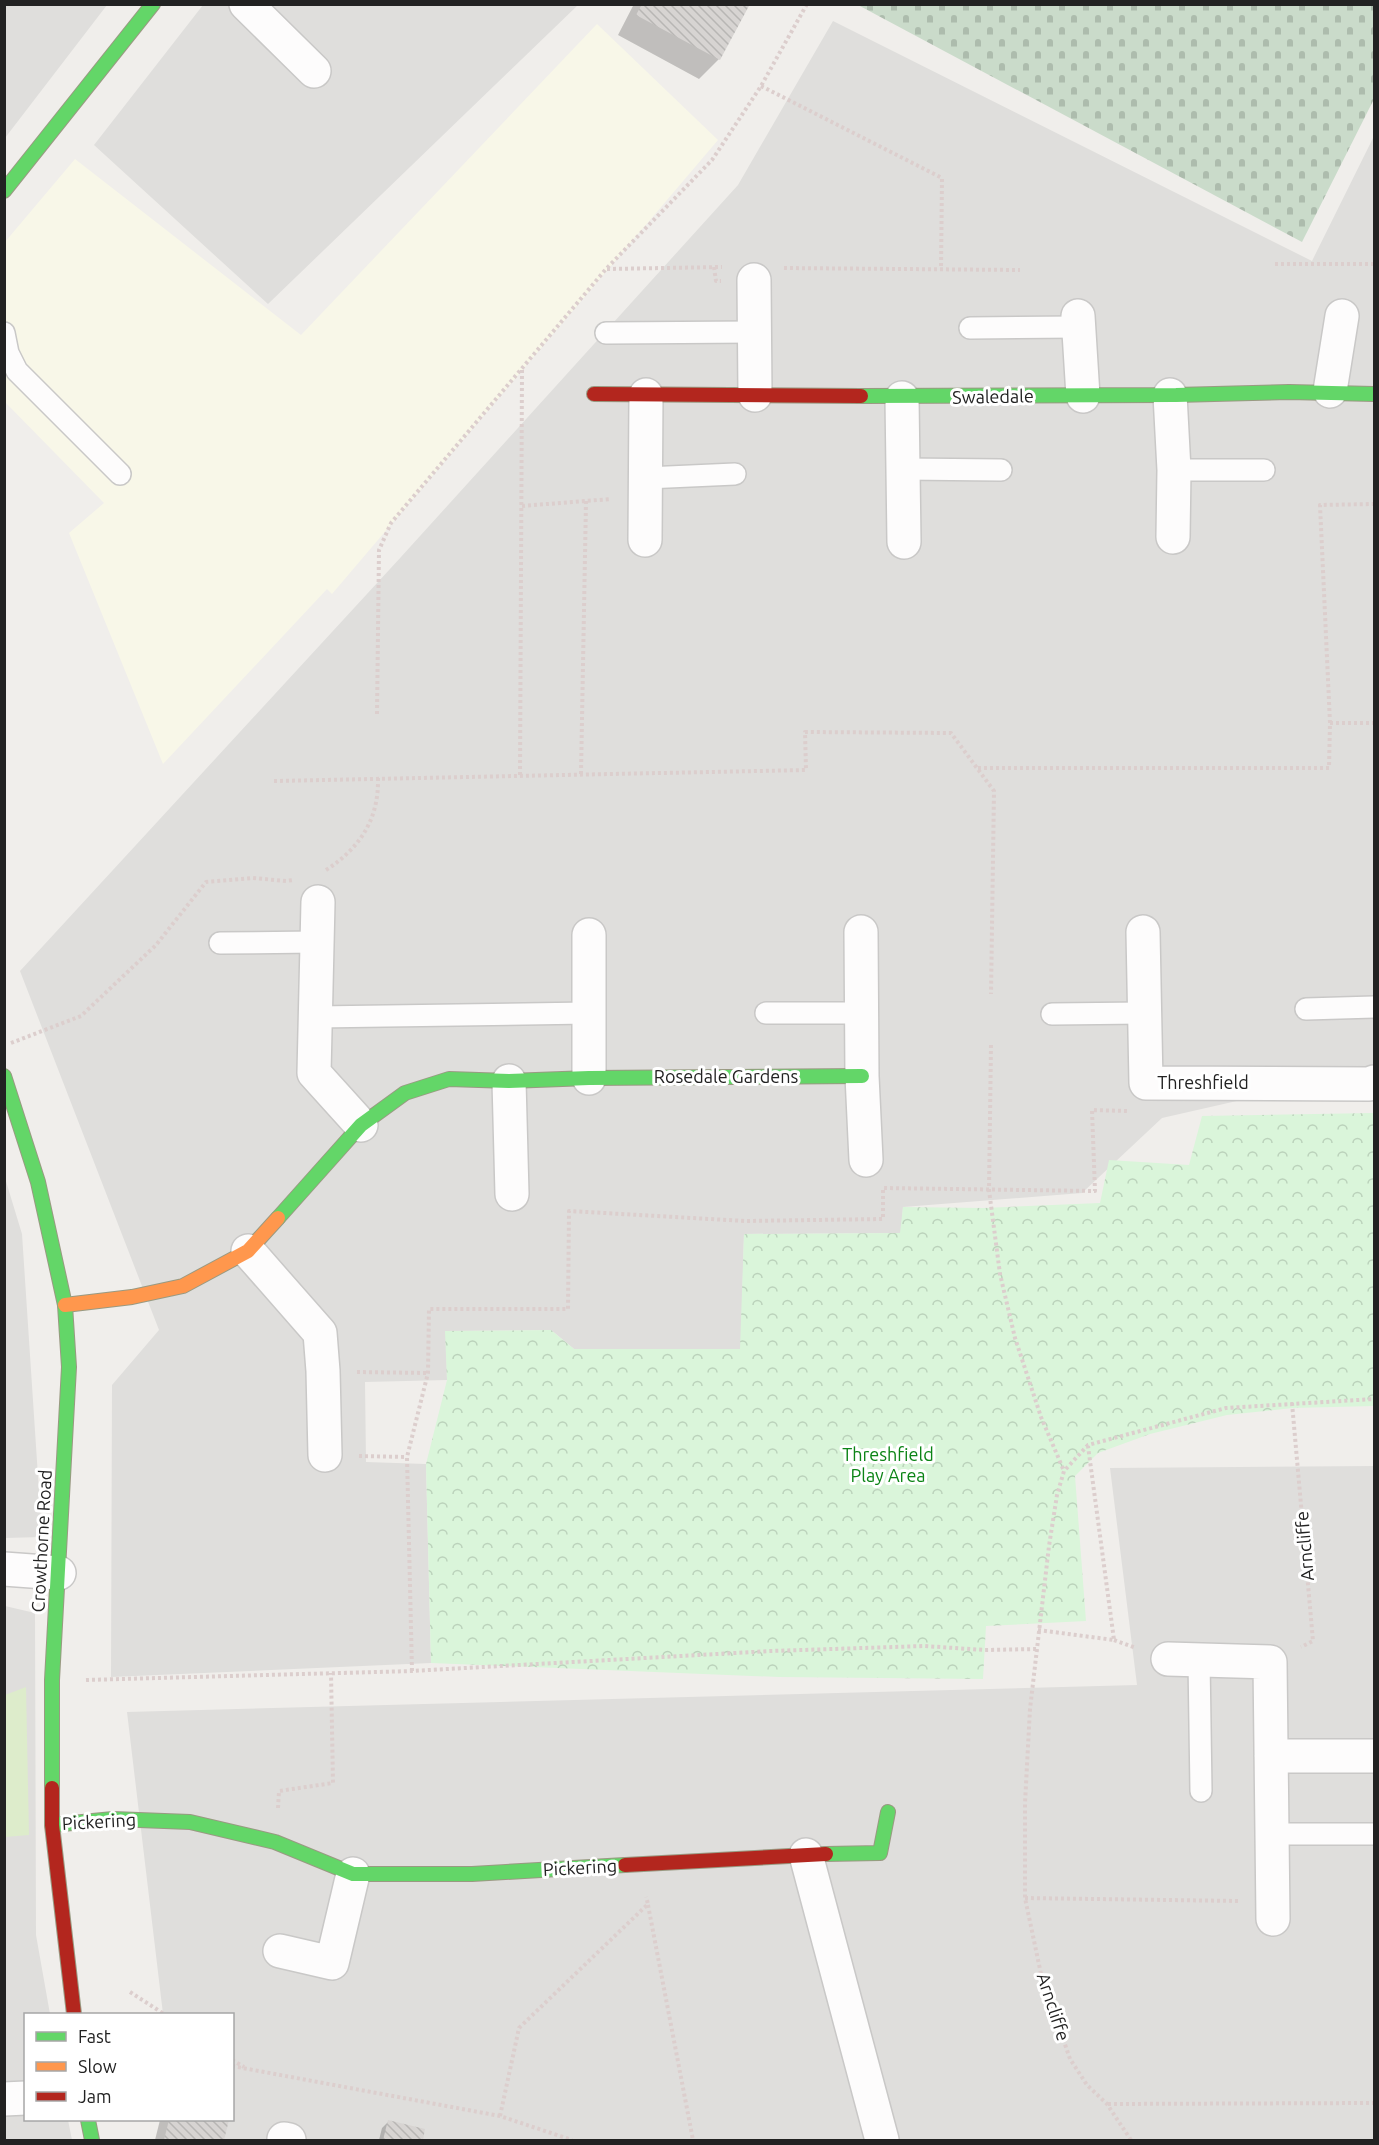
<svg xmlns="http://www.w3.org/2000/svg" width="1379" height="2145" viewBox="0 0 1379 2145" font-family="Ubuntu,sans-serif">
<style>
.residential{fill:#dfdedc}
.education{fill:#f8f7e8}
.cemetery{fill:url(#cemetery-stones)}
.park{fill:url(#park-crowns)}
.garden{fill:#ddeccb}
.shadow{fill:#0003}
.building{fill:url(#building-back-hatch)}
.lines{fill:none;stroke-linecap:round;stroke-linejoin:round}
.lane-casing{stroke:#c9c8c7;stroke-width:24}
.street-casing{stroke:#c9c8c7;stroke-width:36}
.fast-casing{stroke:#999a82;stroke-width:16}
.slow-casing{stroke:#999a82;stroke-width:16}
.jam-casing{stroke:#999a82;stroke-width:16}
.path{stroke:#dccecd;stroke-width:4;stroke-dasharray:3 3;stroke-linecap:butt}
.lane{stroke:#fdfcfc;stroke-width:21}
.street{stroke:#fdfcfc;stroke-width:33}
.fast{stroke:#63d668;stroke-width:14}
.slow{stroke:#ff974d;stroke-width:14}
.jam{stroke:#b3261e;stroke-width:14}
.labels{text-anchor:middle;stroke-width:6;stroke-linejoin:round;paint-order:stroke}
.street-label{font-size:18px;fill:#222;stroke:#fff}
.park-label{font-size:18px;fill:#0c8416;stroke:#fff}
</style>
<defs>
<pattern id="cemetery-stones" width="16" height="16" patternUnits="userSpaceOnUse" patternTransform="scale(1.5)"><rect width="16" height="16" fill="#cadbca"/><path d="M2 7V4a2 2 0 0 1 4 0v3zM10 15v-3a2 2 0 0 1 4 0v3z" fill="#adbcad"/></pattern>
<pattern id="park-crowns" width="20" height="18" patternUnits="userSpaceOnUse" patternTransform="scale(1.5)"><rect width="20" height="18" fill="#daf5da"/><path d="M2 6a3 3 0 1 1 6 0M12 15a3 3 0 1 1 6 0" fill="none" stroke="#bbd2bb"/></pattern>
<pattern id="building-back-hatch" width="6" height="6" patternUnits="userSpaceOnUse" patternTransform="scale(1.5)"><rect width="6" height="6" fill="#d7d4d2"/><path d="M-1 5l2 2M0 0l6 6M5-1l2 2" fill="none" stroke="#b8b6b4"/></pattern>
</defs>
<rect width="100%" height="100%" fill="#f0eeeb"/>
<path class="residential" d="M5,4L107,5L5,138L4,5Z
M203,5H578L268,304L94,145Z
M833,21L1312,261L1374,136V1070L1162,1118L1082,1193L903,1207L901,1233L744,1234L741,1349H574L551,1330L446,1331L447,1380L365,1382L366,1462L426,1464L431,1663L111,1677L112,1385L159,1330L20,971L401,557L738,185Z
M5,1178L22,1234L42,1537L5,1538Z
M1374,1466V2140H183L176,2120H232V2014H163L127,1712L1137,1685L1110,1468Z
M5,1606L35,1613L36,1935L50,2014H26V2120H68L72,2140H5Z"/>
<path class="education" d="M597,24L718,140L332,594L327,589L163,764L69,533L104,503L5,402V242L75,159L301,335Z"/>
<path class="cemetery" d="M858,5H1374V99L1302,242Z"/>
<path class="park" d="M1374,1113V1406L1293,1408L1227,1415L1150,1434L1098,1453L1075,1476L1086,1621L986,1626L983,1679L779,1677L431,1663L426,1464L447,1380L445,1331L551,1330L574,1349H740L744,1234L900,1233L903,1207L984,1208L1100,1203L1109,1160L1189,1165L1202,1116Z"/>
<path class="garden" d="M26,1687L29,1835L5,1837V1695Z"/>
<path class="shadow" d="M634,4H749L719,59L699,79L618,35Z
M160,2120H227L222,2140H155Z
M388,2122L424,2130L421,2140H379L382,2128Z"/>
<path class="building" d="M642,4H750L720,60L636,15Z
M169,2120H229L224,2140H164Z
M388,2120L425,2129L423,2140H383Z"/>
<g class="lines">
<defs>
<path id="lane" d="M970,328L1079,327
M4,333L8,353L17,371L120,474
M606,333L755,332
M903,469L1001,470
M1174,470H1264
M646,478L735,474
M220,943L317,942
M1306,1009L1374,1007
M766,1013H862
M1052,1014L1144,1013
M316,1017L589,1013
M1199,1660L1201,1791
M1271,1834H1374"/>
<path id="street" d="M246,4L314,71
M754,280L755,395
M1078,316L1083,396
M1330,391L1342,316
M1170,395L1174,470L1173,537
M902,398L904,542
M645,540L646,395
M318,902L314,1073L361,1125
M861,932L862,1076L866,1160
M1143,932L1146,1083L1369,1084L1374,1082
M589,1078V935
M509,1081L512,1194
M248,1251L320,1333L323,1371L325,1455
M4,1569L59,1573
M1168,1659L1270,1662L1273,1919
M1271,1756H1374
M806,1855L882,2140
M280,1951L332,1963L353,1874
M4,2099L26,2098
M284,2139L289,2140"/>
<path id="fast" d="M4,191L153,4
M861,396L1176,395L1289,392L1374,394
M4,1076L38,1182L65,1305L69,1367L52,1680V1788
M278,1218L361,1125L405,1093L449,1079L509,1081L589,1078L862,1076
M52,1825L113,1819L190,1822L275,1842L353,1874H472L625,1865
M826,1854L880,1853L888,1812
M88,2120L92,2140"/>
<path id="slow" d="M65,1305L132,1297L183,1286L248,1251L278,1218"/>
<path id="jam" d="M594,394L861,396
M52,1788V1825L74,2014
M625,1865L826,1854"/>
</defs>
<use href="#lane" class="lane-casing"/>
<use href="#street" class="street-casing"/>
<use href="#fast" class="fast-casing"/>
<use href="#slow" class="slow-casing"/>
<use href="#jam" class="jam-casing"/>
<path class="path" d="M761,86L942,178L941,269
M1275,264H1374
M714,267L716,281H721
M784,268L1020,270
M607,269L722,267
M522,506L611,499
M377,714L379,550L391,523L606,269L712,160L761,86L807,4
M1330,723L1320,505L1374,504
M978,768H1329L1330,723H1374
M581,774L586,501
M520,775L522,369
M274,781L806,770L805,732L951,733L994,791L991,994
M326,870C360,848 379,819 378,778
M11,1043L81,1016L156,945L206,882L253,878L286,881L293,880
M991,1045L989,1190L1000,1274L1015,1338L1041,1417L1064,1471
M357,1372L428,1373
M1292,1403L1313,1641L1301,1647
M359,1456L407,1457
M1038,1630L1114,1640L1088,1446
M1114,1640L1136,1648
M412,1671L407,1457L428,1373L429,1309H568L569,1211L745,1221L883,1219V1188L1095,1191L1092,1110L1127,1111
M86,1680L412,1671L771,1651L924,1646L985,1650L1037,1649
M278,1808L279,1791L333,1783L331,1673
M1025,1898L1240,1901
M648,1905L693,2140
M130,1992L164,2014
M232,2060L244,2067
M232,2066L500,2116L572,2140
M1108,2104L1374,2103
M500,2116L519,2028L648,1904L646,1897
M1131,2140L1107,2104L1087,2085L1070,2059L1041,1974L1025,1898V1803L1030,1709L1049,1546L1057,1495L1064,1471L1088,1445L1226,1408L1374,1399"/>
<use href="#lane" class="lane"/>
<use href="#street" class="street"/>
<use href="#fast" class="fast"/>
<use href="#slow" class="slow"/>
<use href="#jam" class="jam"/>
</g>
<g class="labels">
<g class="street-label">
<text transform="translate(993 397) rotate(-1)" y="6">Swaledale</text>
<text x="726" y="1083">Rosedale Gardens</text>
<text x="1203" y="1089">Threshfield</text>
<text transform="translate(42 1541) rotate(-87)" y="6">Crowthorne Road</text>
<text transform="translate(1305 1546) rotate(-95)" y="6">Arncliffe</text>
<text transform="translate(99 1822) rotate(-3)" y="6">Pickering</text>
<text transform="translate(580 1868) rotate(-3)" y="6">Pickering</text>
<text transform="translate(1053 2007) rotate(72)" y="6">Arncliffe</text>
</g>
<g class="park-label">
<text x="888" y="1461">Threshfield<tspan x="888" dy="21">Play Area</tspan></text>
</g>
</g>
<rect width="1379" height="2145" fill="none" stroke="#222222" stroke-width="12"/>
<rect x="24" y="2013" width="210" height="108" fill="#ffffff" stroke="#a7a7a7" stroke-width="1.5"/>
<rect x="36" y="2032" width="30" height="9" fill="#63d668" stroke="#a7a7a7" stroke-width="1.5"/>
<text x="78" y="2043" font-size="18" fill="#222222">Fast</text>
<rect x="36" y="2062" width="30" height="9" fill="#ff974d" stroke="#a7a7a7" stroke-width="1.5"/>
<text x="78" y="2073" font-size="18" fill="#222222">Slow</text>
<rect x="36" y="2092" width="30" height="9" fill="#b3261e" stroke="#a7a7a7" stroke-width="1.5"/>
<text x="78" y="2103" font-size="18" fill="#222222">Jam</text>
</svg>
